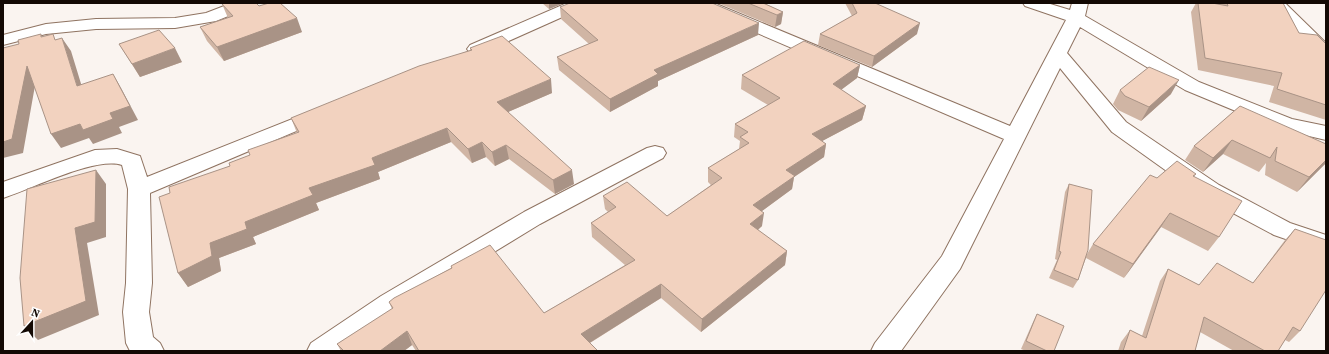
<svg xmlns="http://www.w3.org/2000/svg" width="1329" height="354" viewBox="0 0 1329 354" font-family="'Source Serif 4',serif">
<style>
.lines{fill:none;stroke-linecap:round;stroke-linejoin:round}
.minor-casing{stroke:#8f7361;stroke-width:2}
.minor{fill:#fff;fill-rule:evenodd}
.wall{fill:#d0b5a4}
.shaded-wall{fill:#a99386}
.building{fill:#f2d2bf;stroke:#a99386}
</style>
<rect width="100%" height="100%" fill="#faf4f0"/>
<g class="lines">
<defs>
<path id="minor" d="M232,3H255L253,6L216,21L175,28L96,29L46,34L3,45V35L46,24L96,19L175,18L206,13Z
M567,3H589L587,6L482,53L476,54L470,53L467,49L470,45Z
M692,3H714L1010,126L1066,20L1025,6L1023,3H1047L1070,10L1072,3H1088L1085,16L1199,82L1292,119L1326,126V140L1279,129L1185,90L1080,27L1067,53L1126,122L1219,185L1290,223L1326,235V253L1274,235L1203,197L1112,132L1060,68L960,269L901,351H871L875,343L942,256L1004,139L694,6Z
M1268,3H1285L1326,43V58L1320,57Z
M320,108L327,110L330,114L327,118L150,193L152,283L149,312L153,337L160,343L164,351H130L126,343L123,312L126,283L128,189L122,165C95,156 32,189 3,198V182L95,150L117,149L140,156L147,177Z
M655,146L663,148L666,153L663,158L540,224L399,310L342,351H307L311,343L381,296L524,212L647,148Z"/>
</defs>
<use href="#minor" class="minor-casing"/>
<use href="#minor" class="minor"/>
</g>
<path class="wall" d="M542,3H564L549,9Z
M718,3H764L783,12L781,24L775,27Z
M845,3H875L917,34L872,67L818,45L820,34L852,16Z
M1196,3H1212L1216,4V3H1283L1299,33L1326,44V120L1269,102L1274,86L1198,70L1191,12Z
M222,4L259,6L302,32L224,61L207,41L200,27L228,18Z
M560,7L758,35L658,81V86L610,112L559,70L557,57L589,44L561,19Z
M119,44L182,62L140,77Z
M470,48L552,93L508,112L574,184L555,194L509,159L495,166L486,157L472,163L451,142L378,172L380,179L316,203L319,210L253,237L256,244L219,258L221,271L188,287L178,273L170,193L230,166L297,133L291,118L470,50Z
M860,65L857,78L841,90L866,106L862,120L822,141L826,144L824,157L794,177L792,189L762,211V226L758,230L787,251L785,265L701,332L661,298L590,343L598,351H416L412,345L404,351H341L337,344L392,309L389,302L451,268V266L544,313L625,265L592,237L591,223L608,212L605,209L603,196L667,216L711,185L708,182V168L739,149L740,141L734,137L735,124L768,105L741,89L742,75Z
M1120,90L1171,94L1141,121L1118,110L1113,104Z
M1240,106L1326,163L1297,192L1265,175L1266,163L1259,172L1223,154L1203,172L1185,160L1194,146Z
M1196,174L1194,177L1219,237L1208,251L1161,227L1124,278L1086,258L1078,280L1073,288L1049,278L1057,260L1055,259L1065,192L1069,184L1087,254L1093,244L1157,178Z
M1295,229L1300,331L1289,342L1285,340L1278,351H1234L1200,332L1195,351H1118L1121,342L1130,330L1142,336L1160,281L1168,269L1199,285L1253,283L1285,240Z
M1037,314L1054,351H1026L1021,349L1033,322Z"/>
<path class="shaded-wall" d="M549,3H564L549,9Z
M783,12L781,24L775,27L777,15Z
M297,18L302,32L224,61L217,47Z
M759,23L758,35L658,81V86L610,112V99L654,70Z
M920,23L917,34L872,67L874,56Z
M62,38L71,51L86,100L77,86Z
M175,48L182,62L140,77L132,64Z
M860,65L857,78L830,98L833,84Z
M27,66L36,80L23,153L3,158V142Z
M113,74L121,88L138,120L119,127L122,133L93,144L89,138L61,148L51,134Z
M551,79L552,93L499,116L497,102Z
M1179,80L1171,94L1141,121L1149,107Z
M866,106L862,120L809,148L812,134Z
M447,128L451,142L378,172L380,179L316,203L319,210L253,237L256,244L219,258L221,271L188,287L178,273L210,243L245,222L309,188L372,158Z
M1232,140L1223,154L1203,172L1213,158Z
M482,142L486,157L472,163L468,149Z
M826,144L824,157L794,177L792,189L751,219L753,205L786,170Z
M506,145L509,159L495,166L492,152Z
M1326,160V163L1297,192L1309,177Z
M96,170L106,184V237L87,243L99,315L38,340L24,326L75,228Z
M572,170L574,184L555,194L553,180Z
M764,213L762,226L748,238L750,224Z
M1170,213L1161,227L1124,278L1133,264Z
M787,251L785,265L701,332L702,319Z
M661,284V298L583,347L581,334Z
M407,331L412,345L404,351H380Z"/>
<path class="building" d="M226,3H256L259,6L269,3H280L297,18L217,47L200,27L233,16L222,4Z
M570,3H712L759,23L654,70L658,74L610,99L557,57L598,40L560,7Z
M748,3H763L783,12L777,15Z
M852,3H875L920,23L874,56L820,34L857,13Z
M1198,3H1212L1228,6L1227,3H1283L1299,33L1317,35L1326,44V105L1277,89L1282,73L1205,58Z
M159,30L175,48L132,64L119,44Z
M41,34V37L53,34L55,40L62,38L77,86L113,74L130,106L110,113L113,119L83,130L80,124L51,134L27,66L12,139L3,142V48L19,44L18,40Z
M502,36L551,79L497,102L572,170L553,180L506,145L492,152L482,142L468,149L447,128L372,158L375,165L309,188L313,195L245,222L247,229L210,243L212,256L178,273L159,197L170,193L169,187L230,166L229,163L250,155L248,150L299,132L291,118L419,66L472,50L470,48Z
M804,41L860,65L833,84L866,106L812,134L826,144L786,170L795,176L753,205L764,213L750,224L787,251L702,319L661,284L581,334L598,351H419L407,331L380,351H344L337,344L393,308L389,302L394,298L452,268L451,266L490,245L544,313L635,260L591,223L616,207L603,196L627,182L667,216L722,178L708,168L749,143L740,137L748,132L735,124L780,98L742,75Z
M1149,67L1179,80L1149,107L1125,96L1120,90Z
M1240,106L1326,144V160L1309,177L1275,161L1277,147L1270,158L1232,140L1213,158L1194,146Z
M1177,161L1196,174L1193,176L1242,201L1219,237L1170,213L1133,264L1093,244L1150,175L1157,178Z
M96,170L95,222L75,228L86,301L24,326L20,278L27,189Z
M1069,184L1092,190L1088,250L1078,280L1054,270L1061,252L1059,251Z
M1295,229L1326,240V290L1300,331L1293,327L1278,351H1265L1204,317L1195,351H1123L1130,330L1146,338L1168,269L1199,285L1217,263L1253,283Z
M1037,314L1064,326L1054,351H1047L1026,341Z"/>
<rect width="1329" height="354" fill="none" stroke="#130904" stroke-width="8"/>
<g transform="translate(32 322) rotate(21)" stroke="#ffffff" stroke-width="3" paint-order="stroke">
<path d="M0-3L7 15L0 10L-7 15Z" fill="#130904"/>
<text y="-6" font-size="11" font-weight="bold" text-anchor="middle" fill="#130904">N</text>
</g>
</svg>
